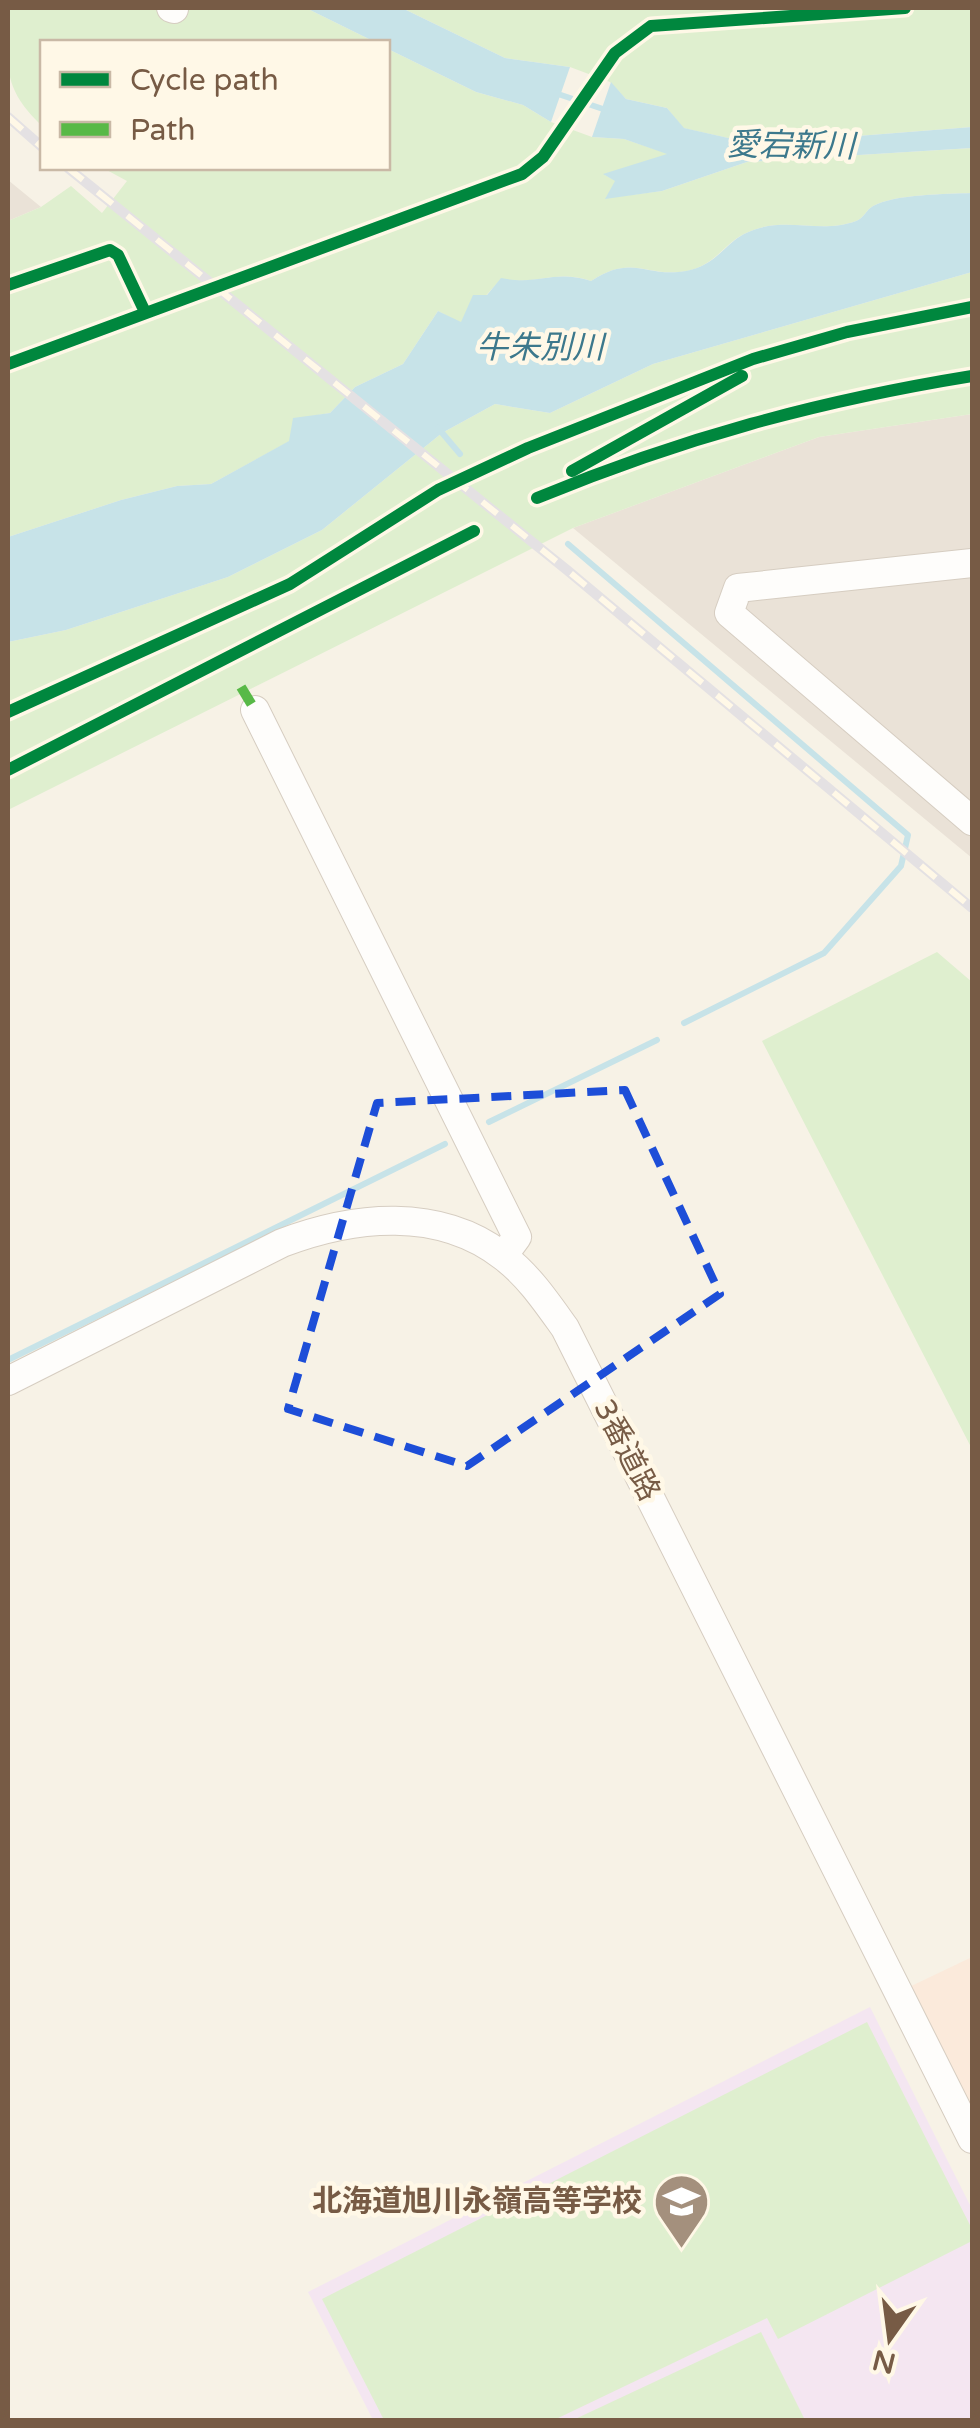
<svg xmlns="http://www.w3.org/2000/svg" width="980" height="2428" viewBox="0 0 980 2428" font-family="'Varela Round','Noto Sans JP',sans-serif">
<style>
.commercial{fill:#fbeadb}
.industrial{fill:#eae2d7}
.education{fill:#f4e6f1}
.green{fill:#dfefcf}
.water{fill:#c7e3e8}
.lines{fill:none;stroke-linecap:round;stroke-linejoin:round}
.stream{stroke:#c7e3e8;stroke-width:6}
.minor-casing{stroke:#d6cdc1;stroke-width:30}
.minor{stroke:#fefdfb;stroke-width:28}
.rail-casing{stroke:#e4e1e3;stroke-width:10}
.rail{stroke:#fff8e7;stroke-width:6;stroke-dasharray:19;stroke-linecap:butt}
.quiet{stroke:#58b947;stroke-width:10;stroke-dasharray:20 10;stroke-linecap:butt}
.cycleway-casing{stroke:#fff8e7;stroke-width:19}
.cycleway{stroke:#00873e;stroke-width:12}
.marked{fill:none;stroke:#1d4ed8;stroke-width:8;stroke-dasharray:20 12;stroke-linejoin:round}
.labels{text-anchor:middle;stroke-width:9;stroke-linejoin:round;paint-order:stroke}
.street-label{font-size:30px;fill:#775b45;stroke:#fff8e7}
.poi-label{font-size:30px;font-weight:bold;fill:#775b45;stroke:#fff8e7;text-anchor:end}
.water-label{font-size:32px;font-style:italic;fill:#3c788c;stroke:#fff8e7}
</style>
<rect width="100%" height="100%" fill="#f7f2e6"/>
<path class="commercial" d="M972,1957V2117L905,1989Z"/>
<path class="industrial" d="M8,180L41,207L8,221Z
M972,414V858L573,528L819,437Z"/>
<path class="education" d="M870,2007L972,2209V2420H373L308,2292Z"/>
<path class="green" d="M8,8H306L375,42H42V126C0,86 8,65 8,8Z
M402,8H972V127L755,144L683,128L667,108L626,99L610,82L570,67L505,58Z
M388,49L476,92L523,105L551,122L592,137L624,139L669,154L605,175L616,181L606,198L662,191L747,162L972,148V193C947,194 895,194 873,206C866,210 864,218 856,221C818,235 783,214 744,234C724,244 714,266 687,271C646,278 633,253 591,281C554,269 538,286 501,279L461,323L438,311L403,364L355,387L330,413L294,419L290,441L211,484L177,486L121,500L8,537V221L41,207L71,186L102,213L127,181L103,168H388Z
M972,272V414L819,437L573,528L8,810V642L66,630L228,577L322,530L442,433L495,404L550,413L653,364Z
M937,952L972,982V1449L762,1041Z
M867,2022L972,2229V2241L778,2339L767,2318L554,2420H384L322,2299Z
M761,2332L805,2420H573Z"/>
<path class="water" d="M306,8H402L505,58L570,67L551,122L523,105L476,92L388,49V42H375Z
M611,82L626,99L667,108L684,128L755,144L972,127V148L747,162L662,191L605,199L615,181L603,174L667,154L624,139L592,137Z
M972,193V272L653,364L550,413L495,404L442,433L322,530L228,577L66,630L8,642V537L121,500L177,486L211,484L289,441L293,418L330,413L355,387L403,364L438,311L461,322L473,295H487L501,278C540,286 552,269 591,281C633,253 645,278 686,271C715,266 725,244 744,234C783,214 818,235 856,221C864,218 866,210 873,206C895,194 947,194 972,193Z"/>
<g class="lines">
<path class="stream" d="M555,93L609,111
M438,428L460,454
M568,544L908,835L901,866L824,953L684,1023
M489,1122L657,1040
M8,1360L445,1144"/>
<defs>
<path id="minor" d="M171,8L174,9
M972,563L738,588L729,613L972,821
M255,710L517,1237L503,1256
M8,1381L282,1243C353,1216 439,1206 504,1257C529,1276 547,1303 565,1328L972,2139"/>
</defs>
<use href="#minor" class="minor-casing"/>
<use href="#minor" class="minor"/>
<defs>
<path id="rail" d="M8,117L42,147
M68,168L567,570L972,908"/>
</defs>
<use href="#rail" class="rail-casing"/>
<use href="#rail" class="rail"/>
<path class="quiet" d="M241,687L255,710"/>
<defs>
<path id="cycleway" d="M8,285L110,250L118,255L145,312
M8,364L522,174L543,157L615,53L651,26L905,8
M572,471L742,376
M537,498C682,438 818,401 972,376
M8,712L290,584L438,490L528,448L753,359L847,332L972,307
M8,770L474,531"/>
</defs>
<use href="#cycleway" class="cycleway-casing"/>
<use href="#cycleway" class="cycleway"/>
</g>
<path class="marked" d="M625,1090L720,1294L467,1466L288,1409L377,1103Z"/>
<defs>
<symbol id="school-pin" viewBox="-11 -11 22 30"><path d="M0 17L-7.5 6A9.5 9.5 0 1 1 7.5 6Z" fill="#a4907d" stroke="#fff8e7"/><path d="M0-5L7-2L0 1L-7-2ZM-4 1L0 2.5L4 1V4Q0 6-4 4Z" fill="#fff"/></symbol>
</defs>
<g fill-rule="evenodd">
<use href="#school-pin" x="650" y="2170" width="63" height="86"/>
</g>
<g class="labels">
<g class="street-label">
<text transform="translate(627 1450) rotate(63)" y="10">3番道路</text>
</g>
<g class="poi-label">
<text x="642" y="2211">北海道旭川永嶺高等学校</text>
</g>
<g class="water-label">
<text transform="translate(791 145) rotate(1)" y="11">愛宕新川</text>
<text x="540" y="358">牛朱別川</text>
</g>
</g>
<rect width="980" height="2428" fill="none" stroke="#775b45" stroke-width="20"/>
<rect x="40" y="40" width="350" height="130" fill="#fff8e7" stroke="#c9b9a6" stroke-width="2.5"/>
<rect x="60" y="72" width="50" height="15" fill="#00873e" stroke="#c9b9a6" stroke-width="2.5"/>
<text x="130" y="90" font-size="30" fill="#775b45">Cycle path</text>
<rect x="60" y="122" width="50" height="15" fill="#58b947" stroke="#c9b9a6" stroke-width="2.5"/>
<text x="130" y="140" font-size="30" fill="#775b45">Path</text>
<g transform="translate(890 2338) rotate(194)" stroke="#fff8e7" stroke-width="8" paint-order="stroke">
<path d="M0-8L18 38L0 25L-18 38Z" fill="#775b45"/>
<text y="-15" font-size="28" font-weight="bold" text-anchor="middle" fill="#775b45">N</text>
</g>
</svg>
